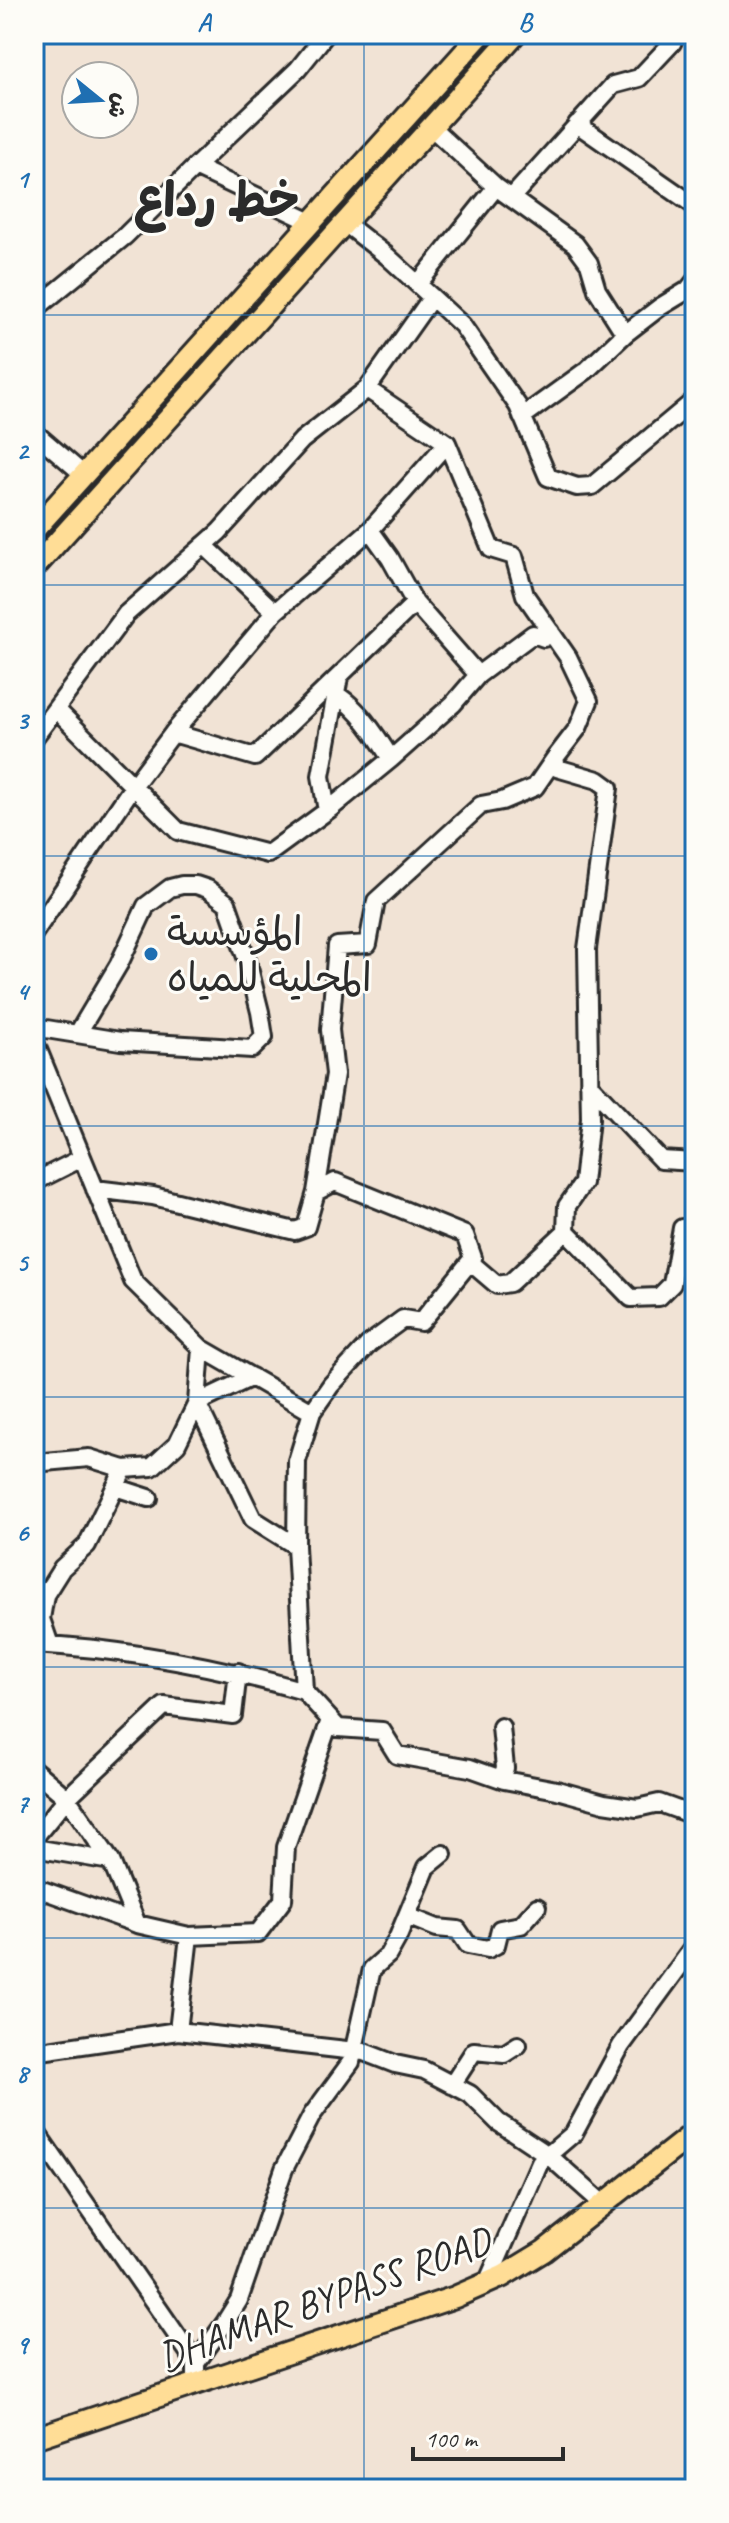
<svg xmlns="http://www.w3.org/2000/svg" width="729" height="2523" viewBox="0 0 729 2523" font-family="Caveat,'Playpen Sans Arabic',sans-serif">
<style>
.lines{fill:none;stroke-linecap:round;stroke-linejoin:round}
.minor-casing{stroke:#2b2b2b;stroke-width:22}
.major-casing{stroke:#2b2b2b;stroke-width:26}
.minor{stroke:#fdfcf7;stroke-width:16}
.major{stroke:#ffdd96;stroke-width:20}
.grid{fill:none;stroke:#1f6fb2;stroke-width:2;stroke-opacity:0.55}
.poi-dot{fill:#1f6fb2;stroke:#fdfcf7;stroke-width:3}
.labels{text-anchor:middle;stroke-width:6;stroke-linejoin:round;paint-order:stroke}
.poi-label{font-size:40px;fill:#2b2b2b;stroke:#fdfcf7;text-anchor:start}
.street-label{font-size:40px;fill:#2b2b2b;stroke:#fdfcf7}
.district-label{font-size:48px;font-weight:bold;fill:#2b2b2b;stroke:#fdfcf7}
.neatline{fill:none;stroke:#1f6fb2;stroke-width:3}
.grid-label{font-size:26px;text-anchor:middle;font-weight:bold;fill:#1f6fb2}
</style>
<rect width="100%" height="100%" fill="#f1e3d5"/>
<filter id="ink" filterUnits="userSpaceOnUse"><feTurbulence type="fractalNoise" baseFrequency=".0125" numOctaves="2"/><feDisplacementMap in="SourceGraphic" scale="16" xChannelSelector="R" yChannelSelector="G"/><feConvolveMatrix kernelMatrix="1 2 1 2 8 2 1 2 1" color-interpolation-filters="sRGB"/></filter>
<g filter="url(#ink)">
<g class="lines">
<defs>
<path id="minor" d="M577,124L695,206
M431,127L496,187L575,244L589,263L597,290L625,334
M195,167L311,222
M512,197L613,85L639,78L672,43L677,34
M345,223L387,256L462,325L518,406L548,477L577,487L592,486L695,400
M418,284L496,187
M34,310L125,236L195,167L298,69L326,34
M522,417L587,370L625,334L660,307L688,290L695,281
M34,432L84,475
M447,443L491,549L514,556L525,595L568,657L589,701L578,728L555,758L557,768L598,780L609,788L587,949L590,1119L583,1183L567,1206L566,1231
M370,530L390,558L415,603L478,675
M204,545L275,612
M329,691C354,701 377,736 391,759
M56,709L178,831L268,854L331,808L391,759L453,704L478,675L533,634L544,638L551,632
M173,733L255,757L415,603
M34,738L126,614L219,532L302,440L367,389L432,297
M327,811L321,776L339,677
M34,933L134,785L173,733L275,612L370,530L447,443L367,389
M34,1027L120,1041L252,1049L264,1037L260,1012L247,960L227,903L208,889L196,885H182L170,888L146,906L119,964L78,1033
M34,1040L133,1281L201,1348L312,1412
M589,1084L661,1160L695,1162
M34,1182L82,1158
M95,1189L153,1196L295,1231L306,1227L316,1192L335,1182L465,1235L473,1258L421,1322L403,1319L369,1344L331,1385L312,1412L297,1461L296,1546L304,1691L338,1728L382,1731L397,1755L470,1768L504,1780L557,1790L604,1803L637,1808L659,1803L695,1816
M316,1192L335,1074L330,1030L337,946L368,944L376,901L481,805L502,801L535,787L555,758
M470,1262L497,1285L510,1283L566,1231L631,1298L659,1297L672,1284L682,1228
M252,1377L197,1403L253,1519L296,1546
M34,1463L89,1458L124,1469L152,1467L177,1444L197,1403L201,1348
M115,1487L149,1498
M34,1644C126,1649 216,1666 304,1691
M50,1645L41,1619L45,1595L62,1568L87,1545L124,1469
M34,1770L67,1798L111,1861L137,1924
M501,1779L505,1768L501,1727
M34,1838L67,1798L164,1706L233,1715L238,1672
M34,1848L111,1861
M34,1887L137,1924L189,1936
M407,1916L437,1928L458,1930L468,1945L488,1949L496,1945L500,1929L521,1925L537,1907
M178,2031L189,1936L258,1933L283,1900L286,1847L330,1720
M34,2052L178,2031L364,2052L395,2064L424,2070L470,2094L498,2122L548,2155L603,2204
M452,2085L474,2051L504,2054L518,2045
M34,2129L196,2363
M487,2283L540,2162L574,2133L621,2046L695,1945
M196,2384V2363L224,2324L239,2300L284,2169L312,2115L351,2062L372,1969L388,1955L398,1937L427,1867L443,1854"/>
<path id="major" d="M34,530L481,34
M34,568L515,34
M34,2438L455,2297L503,2276L544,2251L695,2132"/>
</defs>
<use href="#minor" class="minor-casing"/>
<use href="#major" class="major-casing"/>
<use href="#minor" class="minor"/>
<use href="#major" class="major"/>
</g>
</g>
<path class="grid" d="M364,34V2489M34,315H695M34,585H695M34,856H695M34,1126H695M34,1397H695M34,1667H695M34,1938H695M34,2208H695"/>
<circle class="poi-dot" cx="151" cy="954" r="8"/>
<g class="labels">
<g class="poi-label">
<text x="167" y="945">المؤسسة<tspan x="167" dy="46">المحلية للمياه</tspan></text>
</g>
<g class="street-label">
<text transform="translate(324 2298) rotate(-20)" y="14">DHAMAR BYPASS ROAD</text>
</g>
<g class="district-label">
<text x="217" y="216">خط رداع</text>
</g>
</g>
<rect width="729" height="2523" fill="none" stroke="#fdfcf7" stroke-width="88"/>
<g transform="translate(100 100) rotate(108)"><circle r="38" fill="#fdfcf7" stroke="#a9a8a5" stroke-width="2"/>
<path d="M0-6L14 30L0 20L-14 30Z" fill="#1f6fb2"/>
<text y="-12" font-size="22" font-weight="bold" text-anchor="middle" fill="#2b2b2b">ش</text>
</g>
<path d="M413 2447v12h150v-12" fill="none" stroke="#2b2b2b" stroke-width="4"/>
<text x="425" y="2447" font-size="24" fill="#2b2b2b" stroke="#fdfcf7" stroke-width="6" paint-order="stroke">100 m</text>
<rect x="44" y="44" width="641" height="2435" class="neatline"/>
<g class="grid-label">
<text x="204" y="31">A</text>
<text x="525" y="31">B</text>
<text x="22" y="188">1</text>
<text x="22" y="459">2</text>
<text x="22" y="729">3</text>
<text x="22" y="1000">4</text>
<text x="22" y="1271">5</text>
<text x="22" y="1541">6</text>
<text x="22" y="1812">7</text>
<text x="22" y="2082">8</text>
<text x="22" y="2353">9</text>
</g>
</svg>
